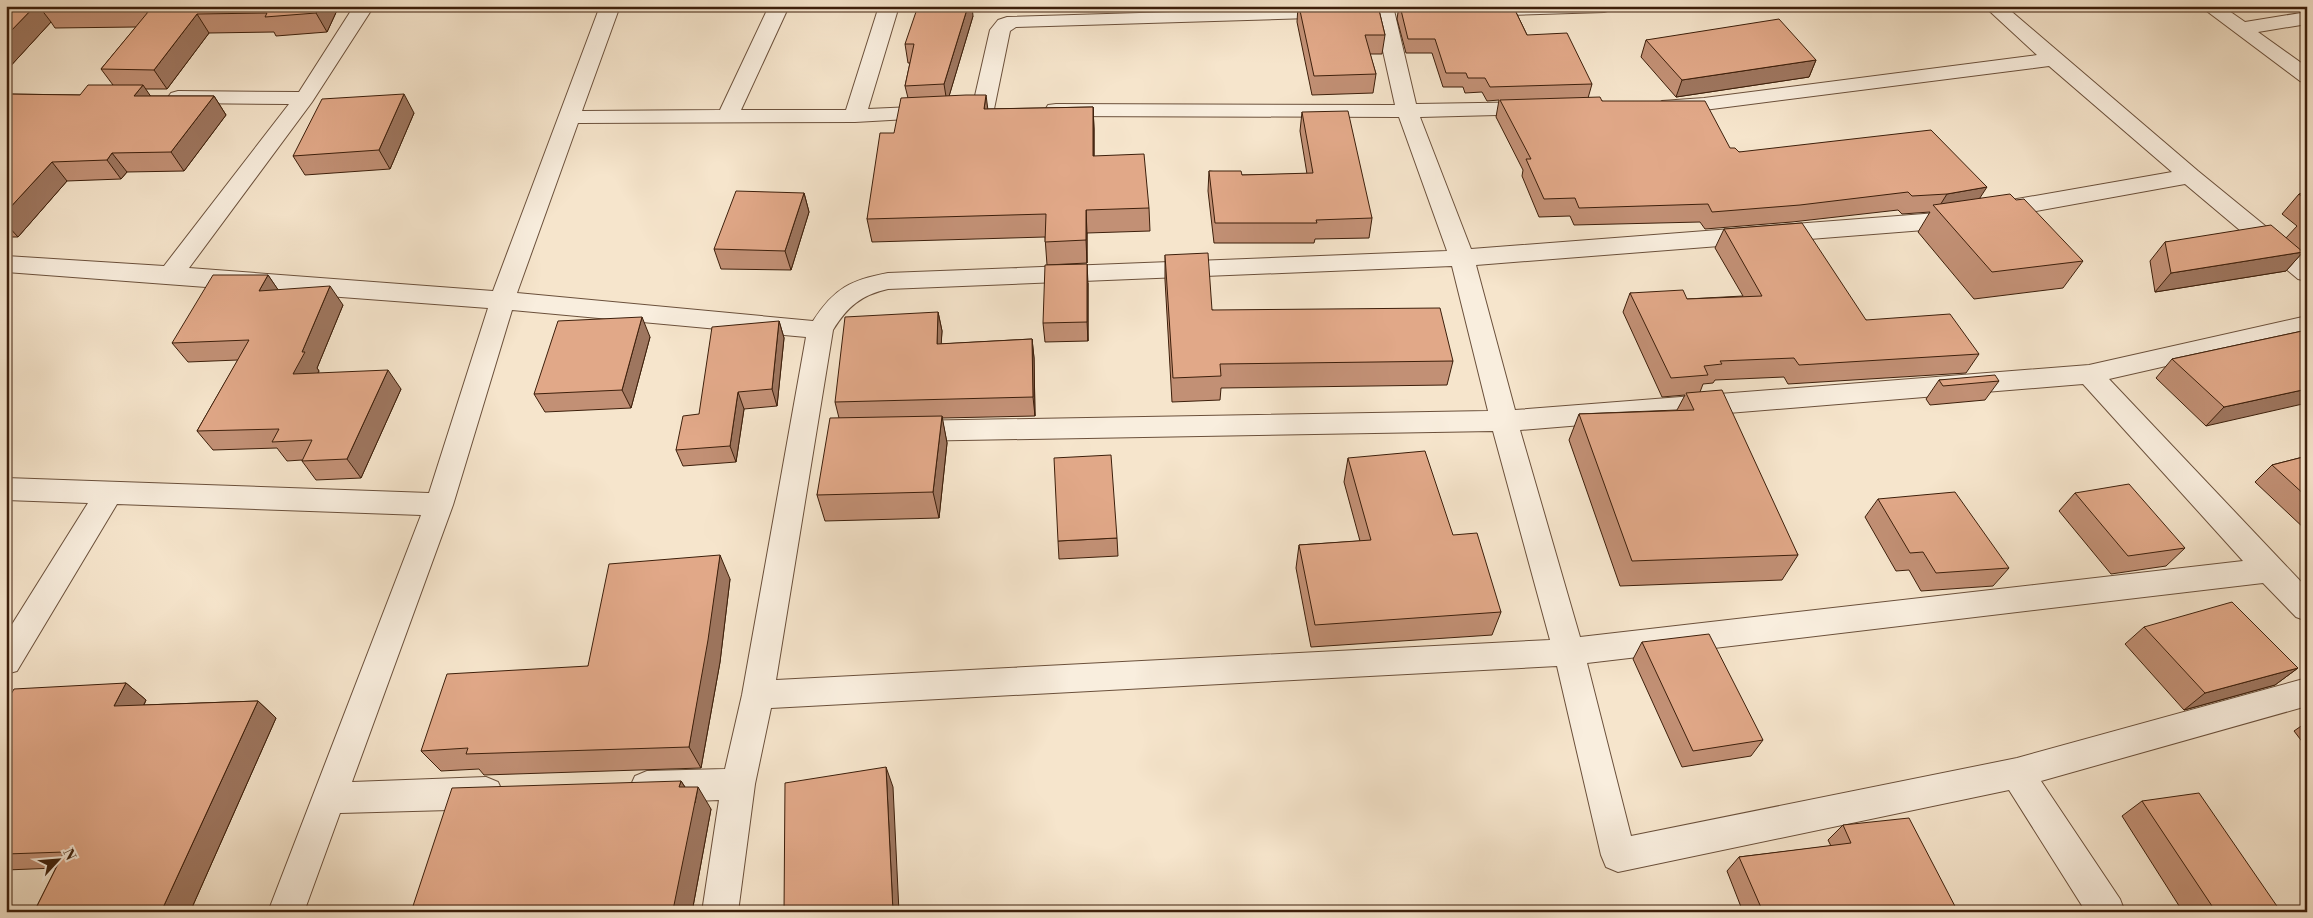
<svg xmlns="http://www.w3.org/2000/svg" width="2313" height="918" viewBox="0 0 2313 918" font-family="'Libre Bodoni',serif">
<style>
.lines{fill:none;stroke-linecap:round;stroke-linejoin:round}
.minor-casing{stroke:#6b503b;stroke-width:2}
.minor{fill:#f9eede;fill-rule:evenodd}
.wall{fill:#c29075;stroke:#3d1f0b}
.shaded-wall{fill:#9e765f;stroke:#3d1f0b}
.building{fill:#e1a888;stroke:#3d1f0b}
</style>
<rect width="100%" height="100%" fill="#f6e5cc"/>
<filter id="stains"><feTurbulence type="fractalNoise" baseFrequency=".004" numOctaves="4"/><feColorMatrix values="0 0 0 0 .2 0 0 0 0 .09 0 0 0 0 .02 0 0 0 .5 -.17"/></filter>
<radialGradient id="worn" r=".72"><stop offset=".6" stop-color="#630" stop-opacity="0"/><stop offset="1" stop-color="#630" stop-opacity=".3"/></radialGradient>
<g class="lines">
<defs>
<path id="minor" d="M354,6H374L312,102L189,268L493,291L600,6H620L582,111L720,110L769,6H789L741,110H846L879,6H899L868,109L935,106L943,107L946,112L943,117L855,122L578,123L517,293L813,321C834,288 851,280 888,273L1447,251L1399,117L1056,116L1048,115L1045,110L1048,105L1056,104L1395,105L1373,6H1393L1416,104L1534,102L1541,104L1545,108L1541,112L1534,114L1420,117L1471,249L1937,213L2172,172L2049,66L1704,110L1662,109L1658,105L1662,101L1704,98L2037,55L1984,6H2005L2198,171L2307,260V281L2298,279L2185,184L1937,229L1476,265L1515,410L2089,365L2307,316V334L2109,379L2307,588V621L2296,617L2263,583L1587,663L1631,836L2017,758L2307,678V706L2041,781L2120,899L2125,912H2086L2009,790L1618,872L1606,867L1601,855L1557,666L771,708L755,784L738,912H702L719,800L647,803L635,798L630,787L635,776L647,771L725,769L742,695L806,337L512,310L453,505L352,782L486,777L498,782L503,793L498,804L486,809L340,813L304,912H268L421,515L117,504L17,671L6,674V634L88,503L6,500V478L429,493L488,308L6,272V256L164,266L289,104L178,103L171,101L168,97L171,93L178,91L299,92ZM1452,266L1488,411L908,421L898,424L895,431L898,438L908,441L1493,431L1550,640L776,680L833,330C847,307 861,295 888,289ZM2083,384L2243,561L1580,637L1520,430Z
M1471,6H1613L1611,10L1604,12L1478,16L1471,14L1468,10Z
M2200,6H2222L2245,22L2307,12V24L2258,32L2307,67V83L2300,81Z
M1335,7L1342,9L1345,13L1342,17L1016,27L1010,31L994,109L990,113L983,115L976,113L972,109L990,30L998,20L1007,17Z"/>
</defs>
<use href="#minor" class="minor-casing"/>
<use href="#minor" class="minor"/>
</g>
<path class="wall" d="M6,6H339L327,32L276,36L274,32L209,33L167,89H145L150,96H214L226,115L184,171L127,172L121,179L67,181L18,237H6V94L80,95L113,85L101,69L136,27L55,28L51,22L6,71Z
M1298,6H1378L1385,35L1382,54H1370L1376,74L1373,93L1312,95L1297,22Z
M1399,6H1513L1527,35L1592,84L1588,98L1602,101L1739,152L1980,198L2083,261L2063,288L1974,299L1918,232L1930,212L1902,214L1898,210L1792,222L1705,229L1700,222L1574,225L1570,216L1539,217L1522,176L1523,170L1496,117L1499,100L1487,101L1482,92L1465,93L1463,87H1443L1432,53H1406L1397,19Z
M973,16L949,96L988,109L1093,107L1094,129V156L1149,208L1150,231L1087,233V263L1047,265L1045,237L872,242L867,219L908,98L905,86L910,63H908L905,44Z
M1646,40L1816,60L1809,77L1676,97L1641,57Z
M1302,112L1372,218L1369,238L1315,239L1314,243H1214L1208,191L1209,171L1242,175L1307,174L1300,131Z
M414,113L390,169L305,175L293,156Z
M804,193L809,212L791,270L721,269L714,249Z
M2307,193V257L2302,253L2286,271L2155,292L2150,261L2165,242L2286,238L2297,226L2282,214L2299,194Z
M1724,229L1866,320L1979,354L1966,373L1788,384L1784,377L1715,380L1713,383L1703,384L1700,392L1798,555L1782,580L1620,586L1569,440L1579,414L1677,410L1685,395L1662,397L1623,312L1630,293L1687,299L1743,296L1715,248Z
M1165,255L1212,310L1453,361L1447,385L1221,388L1220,400L1172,402L1165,280Z
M268,275L278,290L343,305L317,368L319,371L318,373L401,389L361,478L316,480L302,461V460L287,461L277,448L213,450L197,431L238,360L188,362L172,343Z
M1088,283V341L1045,342L1043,323Z
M938,312L942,331L941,344L1032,339L1034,358L1035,416L942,418L947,443L939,518L825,521L817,495L839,418L835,402Z
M779,321L784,338L777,406L744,409L736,462L683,466L676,450L699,414Z
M2307,330L2206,426L2156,378L2172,359Z
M650,337L631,408L545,412L534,394Z
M1939,380L1999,381L1985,400L1930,405L1926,399Z
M2307,456V531L2255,482L2272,465Z
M1348,458L1453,535L1501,612L1492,635L1311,647L1296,568L1299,545L1360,541L1344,482Z
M2075,493L2185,548L2166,566L2111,574L2059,511Z
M1878,499L2009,568L1993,586L1921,591L1909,570L1896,571L1865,517Z
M1117,538L1118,556L1059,559L1058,541Z
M730,579L720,662L701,768L484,775L479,769L441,771L421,751L588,666Z
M2144,627L2298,668L2275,685L2184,710L2125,644Z
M1642,642L1763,740L1751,756L1682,767L1633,659Z
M126,683L146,700L144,705L258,701L276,718L190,912H34L56,868L6,870V703Z
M2307,722V748L2294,731Z
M681,781L685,787L711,809L692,912H411Z
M2142,801L2281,912H2183L2122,816Z
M1843,825L1958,912H1743L1727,871L1739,857L1831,846L1828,840Z"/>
<path class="shaded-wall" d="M35,6H50L41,9L51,22L6,71V36Z
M146,6H175L157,27L144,8Z
M320,6H339L327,32L316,13Z
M968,6H972L973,16L947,103L944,84Z
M197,14L209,33L167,89L154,70Z
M1816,60L1809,77L1676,97L1682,80Z
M143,85L156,104L134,96Z
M404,94L414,113L390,169L379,150Z
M986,95L989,118L984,109Z
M214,96L226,115L184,171L171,152Z
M1093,107L1094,129V179L1093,156Z
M112,153L127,172L121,179L107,160Z
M52,162L67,181L18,237L6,224V212Z
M1987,187L1976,204L1937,210L1947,194Z
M804,193L809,212L791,270L785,251Z
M1086,210L1087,233V263L1086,240Z
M2303,252L2286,271L2155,292L2171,273Z
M1087,264L1088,283V341L1087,322Z
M268,275L281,294L259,291Z
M330,286L343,305L317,368L319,371L307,392L293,374L302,352Z
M938,312L942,331L940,363L937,344Z
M642,317L650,337L631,408L622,390Z
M779,321L784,338L777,406L772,389Z
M1032,339L1034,358L1035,416L1033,397Z
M388,370L401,389L361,478L347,459Z
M2307,389V403L2206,426L2224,407Z
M738,392L744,409L736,462L730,446Z
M942,416L947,443L939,518L933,492Z
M720,555L730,579L720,662L701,768L689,747Z
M2298,668L2275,685L2184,710L2205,693Z
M126,683L146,700L135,723L114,706Z
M258,701L276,718L190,912H161Z
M886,767L893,787L899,912H893Z
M681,781L695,803L698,787L711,809L692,912H675L673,910L679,787Z"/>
<path class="building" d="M6,6H35L6,36Z
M44,6H146L144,8L41,9Z
M153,6H320L316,13L265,17L267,13L197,14L154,70L101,69Z
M918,6H968L944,84L905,86L914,44H905Z
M1299,6H1378L1385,35H1365L1376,74L1314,76Z
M1400,6H1513L1527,35L1567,33L1592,84L1490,87L1485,78H1468L1466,73H1446L1435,39H1408Z
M1779,19L1816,60L1682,80L1646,40Z
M88,85H143L134,96H214L171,152L112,153L107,160L52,162L6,212V94L80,95Z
M404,94L379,150L293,156L322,99Z
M966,95H986L984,109L1093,107V156L1144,154L1149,208L1086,210V240L1045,242L1046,214L867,219L880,133H894L901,98Z
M1600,97L1602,101H1705L1730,148H1735L1739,152L1931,130L1987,187L1947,194L1912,196L1908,192L1800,205L1712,212L1708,204L1579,208L1575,198L1544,199L1526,159H1531L1500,100Z
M1348,111L1372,218L1316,220L1317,223H1215L1209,171H1241L1242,175L1313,173L1302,112Z
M736,191L804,193L785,251L714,249Z
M2307,193V201L2299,194Z
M2010,194L2016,200L2024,199L2083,261L1992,272L1933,205Z
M2302,220H2307V224Z
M1802,223L1866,320L1950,314L1979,354L1799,365L1794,358L1720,361L1722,364L1704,366L1708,375L1671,378L1630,293L1683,290L1687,299L1762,296L1724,229Z
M2271,225L2303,252L2171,273L2165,242Z
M1208,253L1212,310L1440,308L1453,361L1220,364L1221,376L1173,378L1165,255Z
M1087,264V322L1043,323L1045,265Z
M213,275H268L259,291L330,286L302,352H305L293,374L388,370L347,459L302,461L312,440L272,442L279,429L197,431L249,340L172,343Z
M938,312L937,344L1032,339L1033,397L835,402L845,317Z
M642,317L622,390L534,394L558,321Z
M779,321L772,389L738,392L730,446L676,450L683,416L699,414L712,327Z
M2307,330V389L2224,407L2172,359Z
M1995,375L1999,381L1943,386L1939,380Z
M1722,390L1798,555L1632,561L1579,414L1694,410L1686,393Z
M942,416L933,492L817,495L830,418Z
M1425,451L1453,535L1477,533L1501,612L1315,625L1299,545L1371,540L1348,458Z
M1111,455L1117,538L1058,541L1054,458Z
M2307,456V497L2272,465Z
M2129,484L2185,548L2128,556L2075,493Z
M1955,492L2009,568L1936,573L1923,552L1910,553L1878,499Z
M720,555L708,640L689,747L466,754L468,748L421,751L447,674L588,666L609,564Z
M2232,602L2298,668L2205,693L2144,627Z
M1709,634L1763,740L1693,751L1642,642Z
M126,683L114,706L258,701L161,912H34L64,852L6,854V703L14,689Z
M886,767L893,912H784L785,783Z
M681,781L679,787H698L673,910L631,912H411L452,788Z
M2199,793L2281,912H2216L2142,801Z
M1909,818L1958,912H1763L1739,857L1851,843L1843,825Z"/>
<rect width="2313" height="918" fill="none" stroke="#f6e5cc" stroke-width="25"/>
<rect x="8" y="8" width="2298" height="903" fill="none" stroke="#3d1f0b" stroke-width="2.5"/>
<rect x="12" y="12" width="2288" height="893" fill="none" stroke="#3d1f0b"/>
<g transform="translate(58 860) rotate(64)" stroke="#f9eede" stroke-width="4" paint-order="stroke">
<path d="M0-4L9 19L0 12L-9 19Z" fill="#3d1f0b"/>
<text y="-8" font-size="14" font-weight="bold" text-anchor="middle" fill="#3d1f0b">N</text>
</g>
<rect width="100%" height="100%" filter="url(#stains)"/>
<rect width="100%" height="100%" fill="url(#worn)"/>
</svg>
